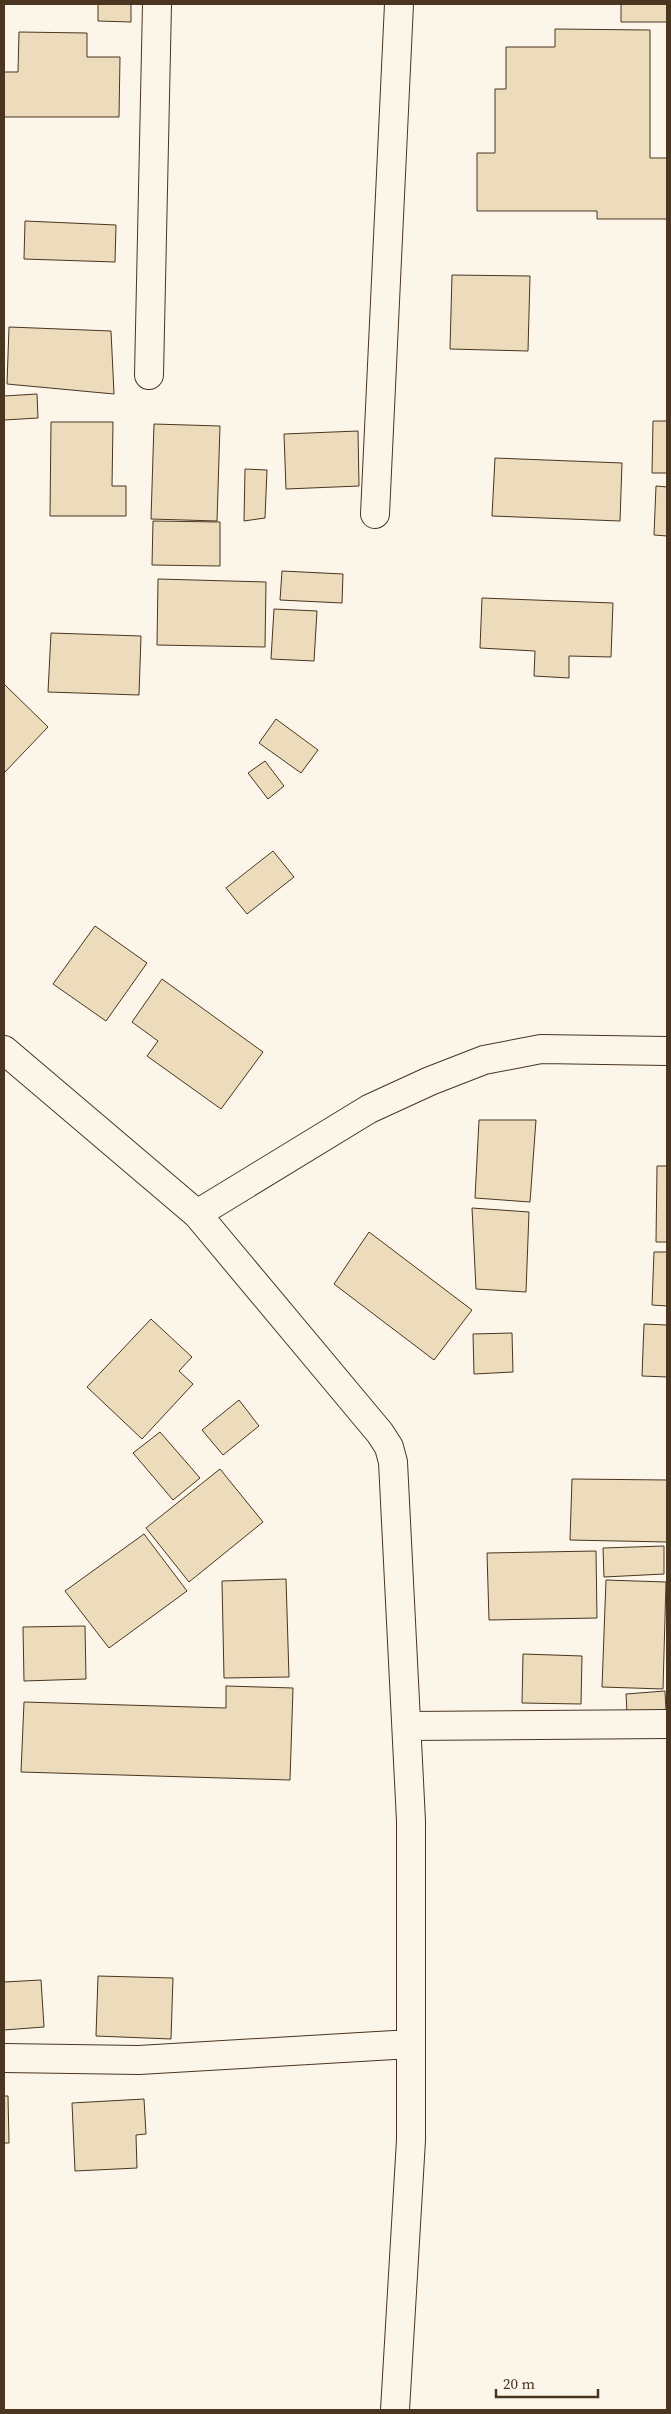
<svg xmlns="http://www.w3.org/2000/svg" width="671" height="2414" viewBox="0 0 671 2414" font-family="'Source Serif 4',serif">
<style>
.building{fill:#ecdcbc;stroke:#4a3520}
.lines{fill:none;stroke-linecap:round;stroke-linejoin:round}
.minor-casing{stroke:#4a3520;stroke-width:30}
.minor{stroke:#fbf6e9;stroke-width:28}
</style>
<rect width="100%" height="100%" fill="#fbf6e9"/>
<path class="building" d="M98,4H131V22L98,21Z
M621,4H667V22H621Z
M555,29L650,30V158H667V219H597V211H477V153H495V89H506V47H555Z
M19,32L87,33V57H120L119,117H4V72H18Z
M25,221L116,225L115,262L24,259Z
M452,275L530,276L528,351L450,349Z
M9,327L111,331L114,394L7,384Z
M37,394L38,418L4,420V396Z
M653,421H667V473H652Z
M51,422H113L112,486H126V516H50Z
M154,424L220,426L217,521L151,519Z
M358,431L359,486L286,489L284,434Z
M495,458L622,463L620,521L492,516Z
M245,469L267,470L265,518L244,521Z
M656,486L667,487V536L654,535Z
M153,521L220,522V566L152,565Z
M282,571L343,574L342,603L280,600Z
M158,579L266,582L265,647L157,645Z
M482,598L613,603L611,657L569,656V678L534,676L535,651L480,648Z
M274,609L317,611L314,661L271,659Z
M51,633L141,636L139,695L48,692Z
M4,684L48,727L4,773Z
M276,719L318,750L301,773L259,743Z
M265,761L284,786L268,799L248,773Z
M273,851L294,877L247,914L226,888Z
M95,926L147,963L106,1021L53,984Z
M162,979L263,1052L221,1109L147,1056L158,1041L132,1022Z
M479,1120H536L530,1202L475,1198Z
M657,1166H667V1242H656Z
M472,1208L529,1212L526,1292L476,1289Z
M369,1232L472,1310L434,1360L334,1284Z
M654,1252H667V1306L652,1305Z
M151,1319L192,1357L179,1371L193,1384L142,1439L87,1387Z
M644,1324L667,1325V1377L642,1376Z
M512,1333L513,1372L474,1374L473,1334Z
M239,1400L259,1426L223,1455L202,1430Z
M160,1432L200,1478L173,1500L133,1453Z
M220,1469L263,1522L189,1582L146,1528Z
M572,1479L667,1480V1542L570,1540Z
M144,1534L187,1591L109,1648L65,1591Z
M664,1546V1574L604,1577L603,1548Z
M596,1551L597,1618L489,1620L487,1553Z
M286,1579L289,1677L224,1678L222,1581Z
M606,1580L666,1582L663,1689L602,1687Z
M85,1626L86,1679L24,1681L23,1627Z
M523,1654L582,1656L581,1704L522,1703Z
M226,1686L293,1688L290,1780L21,1772L24,1702L226,1708Z
M665,1691L666,1711L627,1713L626,1694Z
M98,1976L173,1978L171,2039L96,2036Z
M41,1980L44,2027L4,2030V1982Z
M4,2096H8L9,2143H4Z
M144,2099L146,2134L136,2135L137,2168L75,2171L72,2103Z"/>
<g class="lines">
<defs>
<path id="minor" d="M149,375L157,4
M375,514L399,4
M4,1050L197,1214L380,1433L389,1447L393,1462L411,1821V2140L395,2410
M197,1214L369,1109L430,1081L484,1060L541,1049L667,1051
M407,1726L667,1724
M4,2058L139,2060L411,2044"/>
</defs>
<use href="#minor" class="minor-casing"/>
<use href="#minor" class="minor"/>
</g>
<rect width="671" height="2414" fill="none" stroke="#4a3520" stroke-width="10"/>
<path d="M496 2389v8h102v-8" fill="none" stroke="#4a3520" stroke-width="2.5"/>
<text x="503" y="2389" font-size="15" fill="#4a3520" stroke="#fbf6e9" stroke-width="4" paint-order="stroke">20 m</text>
</svg>
